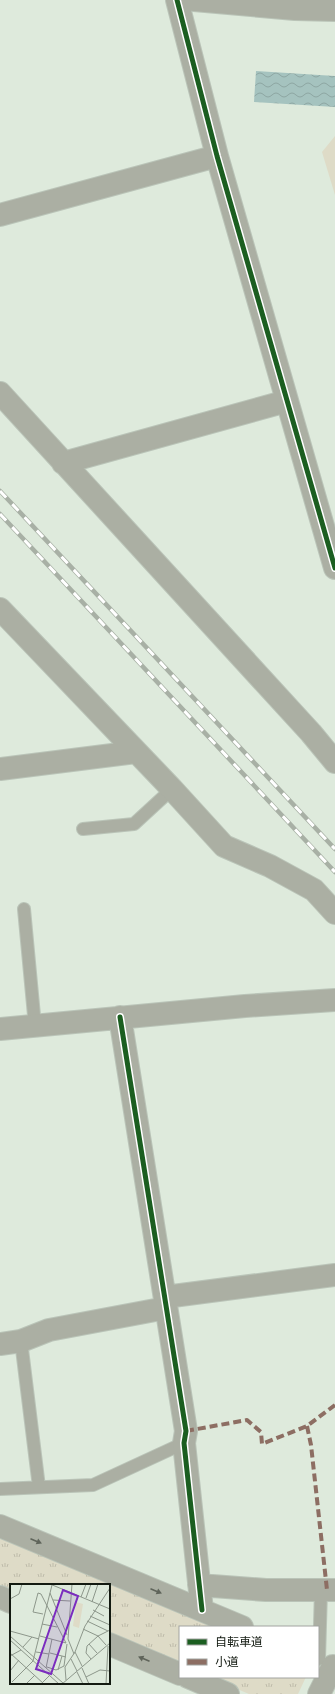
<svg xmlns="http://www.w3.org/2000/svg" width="335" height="1694" viewBox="0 0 335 1694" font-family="Rubik,'Noto Sans JP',sans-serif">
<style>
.grass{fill:url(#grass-tufts)}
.pitch{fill:#dedbc7}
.water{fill:url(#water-waves)}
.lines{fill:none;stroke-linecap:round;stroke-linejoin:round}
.lane-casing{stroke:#bac4b8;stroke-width:14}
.street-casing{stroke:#bac4b8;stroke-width:24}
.lane{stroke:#abafa3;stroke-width:12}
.street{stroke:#abafa3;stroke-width:22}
.rail-casing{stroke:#a8b0a5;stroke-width:4.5}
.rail{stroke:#fff;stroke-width:3;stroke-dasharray:9;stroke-linecap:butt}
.quiet{stroke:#8d6e63;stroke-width:4;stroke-dasharray:8 4;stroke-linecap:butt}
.cycleway-casing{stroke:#fff;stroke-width:8}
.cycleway{stroke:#1b5e20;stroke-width:5}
.oneway{fill:#5f645a}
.inset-road{fill:none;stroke:#8d978b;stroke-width:1}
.view{fill:#7b2cbf;fill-opacity:0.15;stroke:#7b2cbf;stroke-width:2}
.inset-edge{fill:none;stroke:#131a11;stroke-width:2}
</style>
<defs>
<pattern id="grass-tufts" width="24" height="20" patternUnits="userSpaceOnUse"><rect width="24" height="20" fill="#dedbc7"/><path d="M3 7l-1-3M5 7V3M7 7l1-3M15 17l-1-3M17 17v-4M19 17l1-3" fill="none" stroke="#bebbaa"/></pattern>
<pattern id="water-waves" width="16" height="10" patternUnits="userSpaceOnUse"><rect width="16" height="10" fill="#a5c3bf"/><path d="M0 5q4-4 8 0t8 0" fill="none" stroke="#8da7a3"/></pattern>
</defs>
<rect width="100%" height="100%" fill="#deeadc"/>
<path class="grass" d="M0,1532L224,1627H180V1665L109,1635V1585H11V1594L0,1589Z
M209,1677H306L298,1694H249Z"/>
<path class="pitch" d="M335,136V195L322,152Z"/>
<path class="water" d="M256,71L335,76V107L254,102Z"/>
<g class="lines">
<defs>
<path id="lane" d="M83,829L134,824L172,789
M24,909L35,1026
M21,1341L39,1487
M0,1489L93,1485L184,1443
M319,1659L321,1590"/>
<path id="street" d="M177,0L217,156L335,568
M194,0L295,9L335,10
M0,215L217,156
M0,393L311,733L335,762
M63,463L287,401
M0,609L172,789L224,846L270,866L314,890L335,913
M0,769L136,752
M120,1017L186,1431L184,1443L202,1610
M0,1029L245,1006L335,1000
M165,1297L335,1275
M0,1344L21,1341L49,1330L166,1308
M0,1526L242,1627
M199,1585L266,1590H335
M0,1597L11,1602
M109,1644L180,1674
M188,1677L228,1694
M319,1694L333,1666"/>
</defs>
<use href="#lane" class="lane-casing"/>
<use href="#street" class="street-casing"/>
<use href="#lane" class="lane"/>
<use href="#street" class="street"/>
<defs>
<path id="rail" d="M0,491L335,849
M0,514L335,872"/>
</defs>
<use href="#rail" class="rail-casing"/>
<use href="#rail" class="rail"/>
<path class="quiet" d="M307,1426L311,1445L327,1590
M186,1431L247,1420L261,1432L262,1444L307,1426L335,1405"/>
<defs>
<path id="cycleway" d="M177,0L217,156L335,568
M120,1017L186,1431L184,1443L202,1610"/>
</defs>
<use href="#cycleway" class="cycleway-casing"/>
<use href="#cycleway" class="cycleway"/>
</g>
<defs><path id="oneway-solid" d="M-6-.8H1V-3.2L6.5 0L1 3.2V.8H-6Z"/></defs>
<g class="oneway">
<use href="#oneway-solid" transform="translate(36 1541) rotate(23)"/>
<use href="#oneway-solid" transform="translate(156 1591) rotate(23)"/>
<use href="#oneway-solid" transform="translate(144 1659) rotate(-157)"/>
</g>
<g transform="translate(10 1584)">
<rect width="100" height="100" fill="#deeadc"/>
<path d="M66,18L73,20L69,44L63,42Z" fill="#dedbc7"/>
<path class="inset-road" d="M40,0L100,25M62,0L58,55L64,70M40,9L57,51M71,13L76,0M76,14L81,0M0,15L9,10L12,0M43,16L60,17M82,18L88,0M83,26L94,32M33,30L23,28L28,9L31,10L56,59M80,32L100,41M77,37L98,47M32,40L47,43M73,45L88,52L96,61M0,47L29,55M0,52L53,99M30,52L56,59M0,56L49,100M79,60L87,69M13,63L22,53M26,68L39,70M65,68L72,82M0,69L34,100M40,69L56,73M0,72L11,66M61,75L67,87M81,75L76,69L77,62L88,52L100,46M37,83L46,86L54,82L57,60M36,84L42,55M72,84L79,100M48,86L52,72M0,87L9,76M67,88L73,100M76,93L90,86L100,87M56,96L55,83L65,68L75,42L100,4M2,98L23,77L42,1M16,100L25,91M31,100L40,91M52,100L100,59M96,100L98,62"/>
<path class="view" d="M53,6L68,12L41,90L26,85Z"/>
<rect width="100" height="100" class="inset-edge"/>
</g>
<rect x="179" y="1626" width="140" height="52" fill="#ffffff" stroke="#a1a3a0"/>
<rect x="187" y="1639" width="20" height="6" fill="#1b5e20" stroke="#a1a3a0"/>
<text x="215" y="1646" font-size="12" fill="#131a11">自転車道</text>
<rect x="187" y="1659" width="20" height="6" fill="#8d6e63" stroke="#a1a3a0"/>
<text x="215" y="1666" font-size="12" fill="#131a11">小道</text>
</svg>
